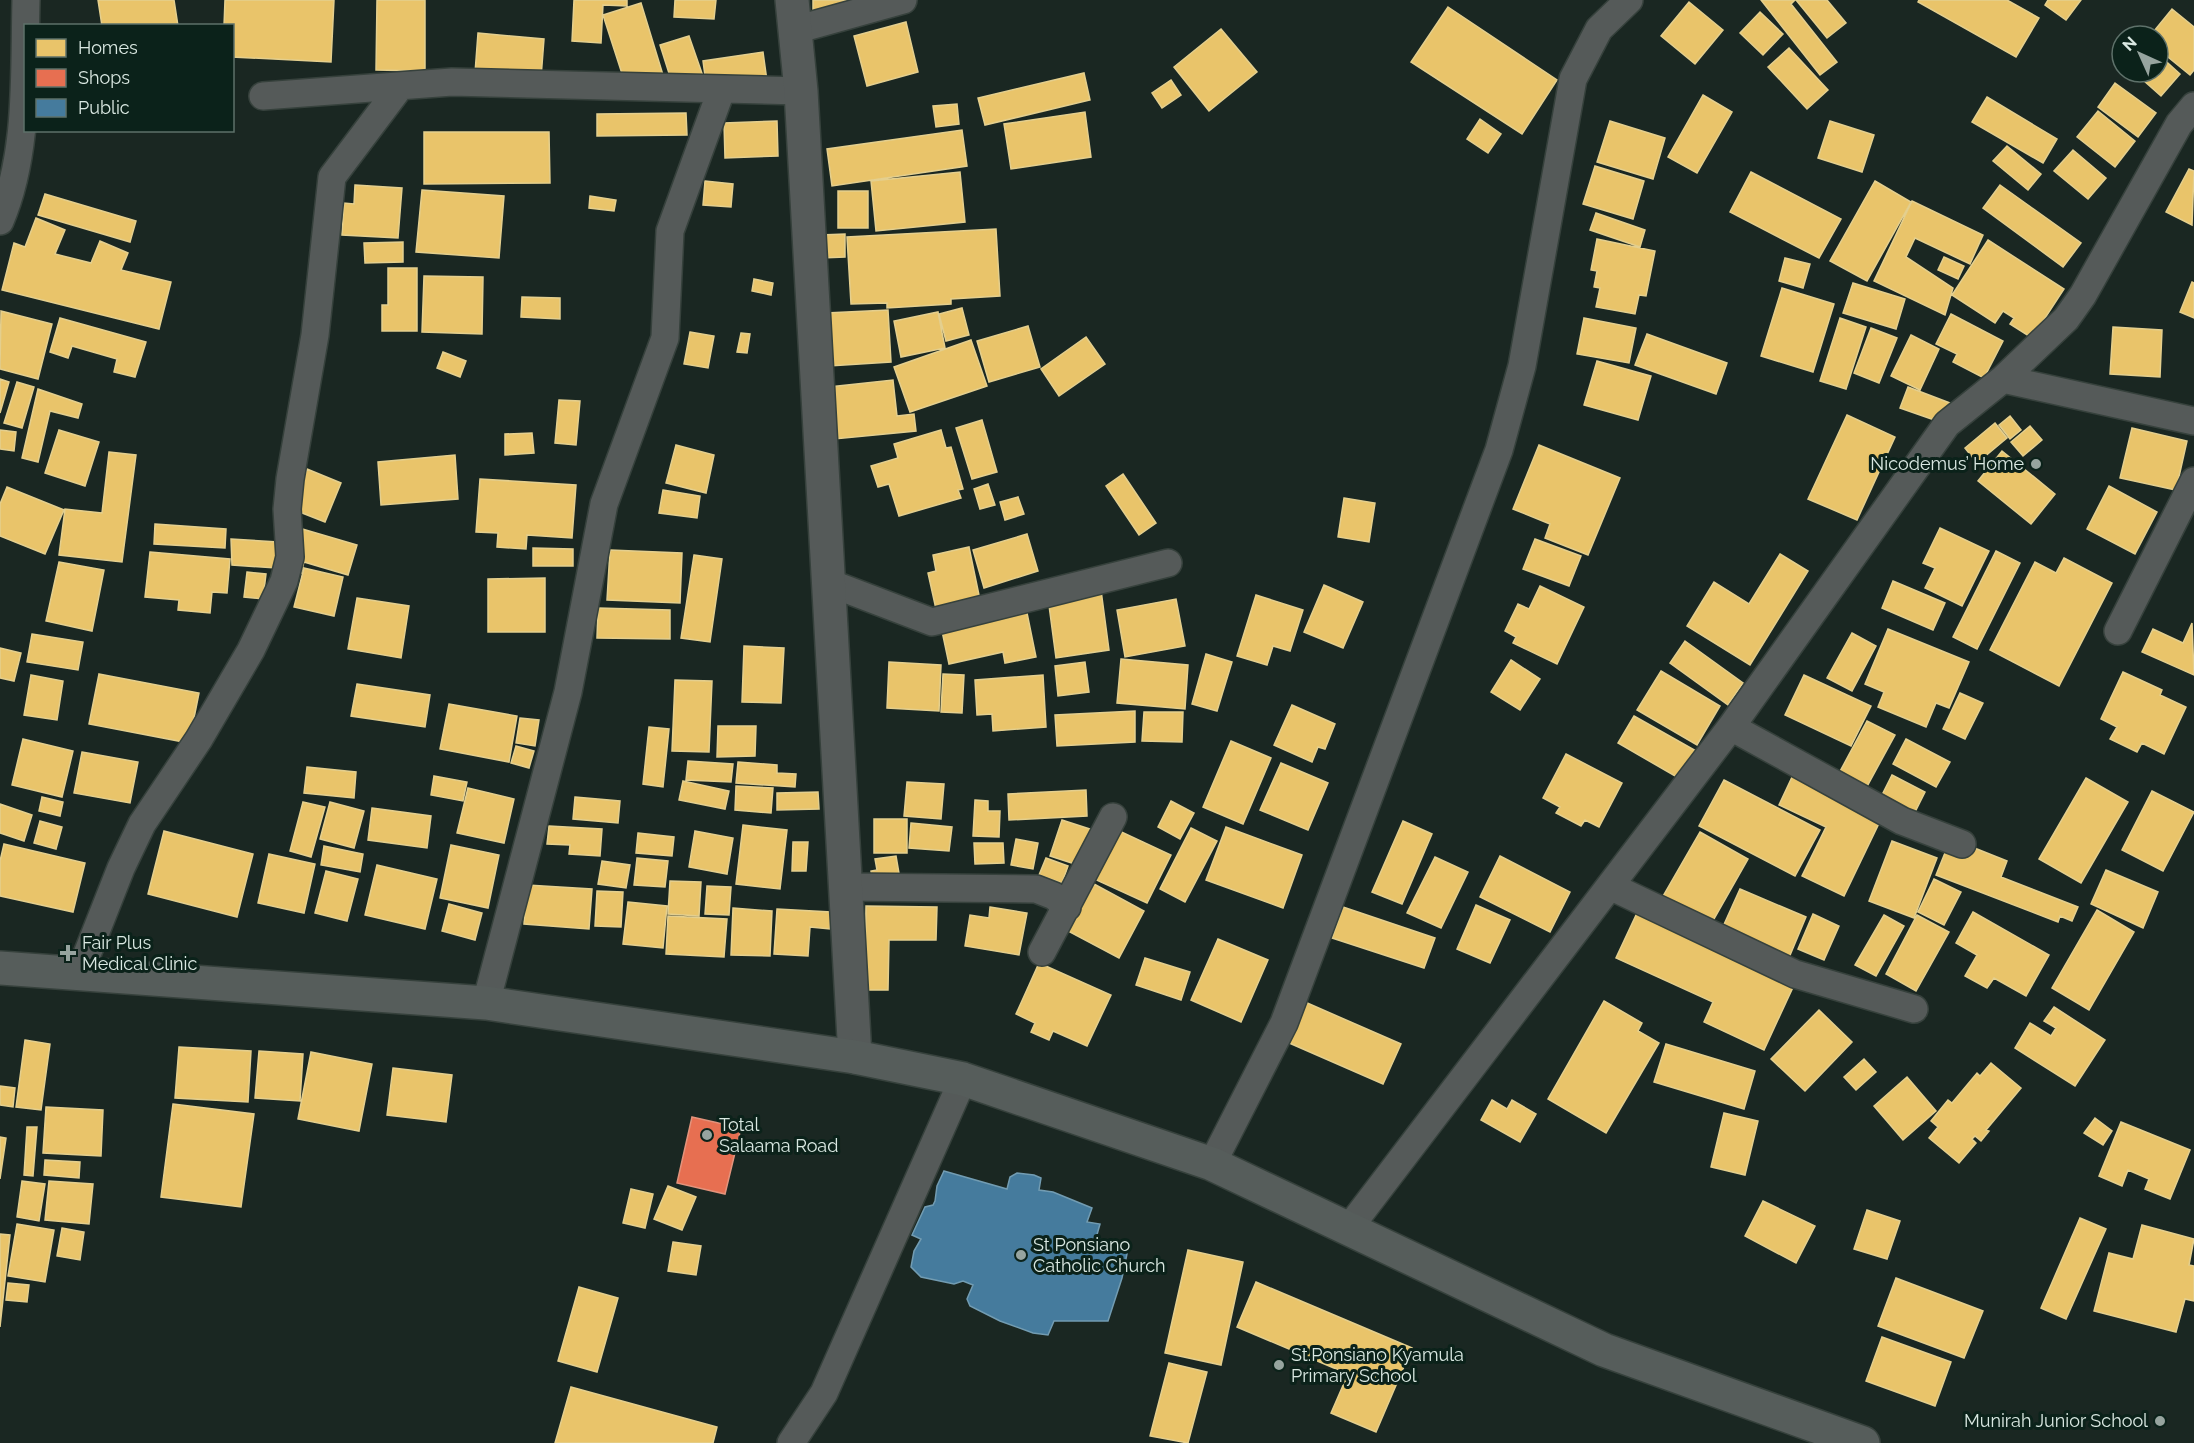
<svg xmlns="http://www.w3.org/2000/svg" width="2194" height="1443" viewBox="0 0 2194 1443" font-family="Raleway,sans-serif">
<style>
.homes{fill:#e9c46a;stroke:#e4cf8e;stroke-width:1.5}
.shops{fill:#e76f51;stroke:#e3937c;stroke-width:1.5}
.public{fill:#457b9d;stroke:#729cb2;stroke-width:1.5}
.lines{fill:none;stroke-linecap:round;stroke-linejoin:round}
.minor-casing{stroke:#36413c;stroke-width:30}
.tertiary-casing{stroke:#36413c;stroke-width:36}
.secondary-casing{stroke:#36413c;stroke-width:36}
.minor{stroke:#555a59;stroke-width:27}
.tertiary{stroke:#555a59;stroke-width:33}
.secondary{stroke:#565d5b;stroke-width:33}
.poi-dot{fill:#97a49f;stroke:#0b221a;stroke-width:2}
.labels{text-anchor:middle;stroke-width:6;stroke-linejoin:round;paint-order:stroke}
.poi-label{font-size:18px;fill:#dae8e2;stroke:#0b221a;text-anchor:start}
</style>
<rect width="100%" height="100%" fill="#1a2722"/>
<path class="homes" d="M98,0H174L178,26H102Z
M225,0H334L331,62L232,57V26H224Z
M377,0H425V71L376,70Z
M574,0H627V6L603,5L601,43L572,41Z
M675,0H716L714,19L674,17Z
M813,0H851L850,14L813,13Z
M1761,0H1795L1791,4L1837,62L1820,75Z
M1796,0H1827L1846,23L1827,38Z
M1919,0H2007L2039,18L2016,57L1918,2Z
M2048,0H2081L2066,20L2045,5Z
M1689,2L1723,30L1695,64L1661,36Z
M641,3L663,75L626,86L603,15Z
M1448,7L1557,80L1522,134L1411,62Z
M2172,9L2194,27V70L2190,75L2158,49V36H2150Z
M1760,12L1783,34L1763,55L1740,33Z
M906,22L918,72L867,86L854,36Z
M1221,29L1257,72L1209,111L1174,67Z
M478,33L544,39L541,78L475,73Z
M689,36L705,82L675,92L660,45Z
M1789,48L1828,90L1807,109L1768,67Z
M763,52L767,81L707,91L703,61Z
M2158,54L2180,74L2161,96L2134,72H2158Z
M1084,73L1090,100L985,125L978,98Z
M1171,80L1181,95L1162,108L1152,93Z
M2115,83L2156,113L2138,137L2098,107Z
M1703,95L1732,112L1697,173L1668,157Z
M1987,97L2057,139L2043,163L1972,122Z
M957,104L959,124L936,127L933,106Z
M2098,111L2135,141L2115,167L2077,137Z
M1085,112L1091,157L1011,169L1004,124Z
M686,113L687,135L597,136V114Z
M1480,119L1501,134L1488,153L1467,139Z
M777,121L778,156L725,158L724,123Z
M1610,121L1665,138L1653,179L1597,162Z
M1830,121L1874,135L1862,172L1818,158Z
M962,130L967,166L832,186L827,149Z
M424,132H549L550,183L424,184Z
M2007,146L2041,174L2028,190L1993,161Z
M2073,150L2106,178L2088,199L2054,171Z
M1595,166L1644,181L1633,219L1583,204Z
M2189,169L2194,171L2192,225L2166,212Z
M960,172L965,222L876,231L871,181Z
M1751,172L1841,219L1819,258L1730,212Z
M705,181L733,184L731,207L703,205Z
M1875,181L1911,202L1867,281L1830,261Z
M355,185L402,188L398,238L342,235L344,203L354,204Z
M2000,185L2081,243L2063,267L1983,208Z
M422,190L504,196L499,258L416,252Z
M838,191H868V228H838Z
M45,194L136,221L130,242L38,215Z
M590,196L616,200L614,211L589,208Z
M1912,201L1983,235L1970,264L1915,238L1906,257L1953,288L1945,315L1874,281Z
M1596,213L1645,230L1640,247L1590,230Z
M36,218L65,230L55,254L91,263L100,241L128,253L121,270L171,282L159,329L2,290L14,243L25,247Z
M996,229L1000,296L951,299V304L887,308V303L851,304L847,237Z
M845,234V257L821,258L820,235Z
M1597,239L1655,251L1646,296L1639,295L1635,314L1596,307L1600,288L1594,287L1597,271L1591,270Z
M1988,240L2064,289L2032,338L2010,324L2014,318L2003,311L1995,323L1952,295Z
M403,242V262L365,263L364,243Z
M1944,257L1964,266L1958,279L1938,270Z
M1785,258L1810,264L1803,288L1779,281Z
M388,268H417V331H382V305H388Z
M424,276L483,277L482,334L422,332Z
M754,279L773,283L771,295L752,291Z
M2192,282L2194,283V318L2180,312Z
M1853,283L1905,299L1896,329L1843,313Z
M1782,288L1834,304L1813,372L1761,356Z
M522,297L560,298V319L521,317Z
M962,308L969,335L946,341L939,314Z
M888,310L891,362L829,366L826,313Z
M1,311L52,324L38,379L0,369Z
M938,312L945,348L901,357L894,321Z
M1951,314L2003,341L1984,378L1953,362L1957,354L1936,344Z
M60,318L146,342L135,377L114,372L117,359L72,346L68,358L50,352Z
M1584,318L1636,328L1629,363L1577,354Z
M1840,318L1866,327L1846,389L1820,381Z
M1028,326L1040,367L989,382L977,341Z
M2113,327L2162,330L2160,377L2110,374Z
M1871,328L1897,338L1879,383L1854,373Z
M690,332L714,336L708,368L684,364Z
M741,333L750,334L747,353L737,352Z
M1647,334L1727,363L1716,394L1635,365Z
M1911,335L1939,349L1920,390L1891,376Z
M1086,337L1105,364L1059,396L1041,369Z
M971,340L987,386L910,412L894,367Z
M443,352L466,361L460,377L437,368Z
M1597,361L1651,376L1638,420L1584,405Z
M0,379L9,382L0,413Z
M893,380L897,416L914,414L916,431L834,439L829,387Z
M17,382L34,387L22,428L4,423Z
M1908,387L1950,403L1943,423L1900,408Z
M38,389L82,404L78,418L50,411L38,462L22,458Z
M559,400L580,401L576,445L555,443Z
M1847,415L1895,437L1857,520L1808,499Z
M2010,416L2021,430L2010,439L1999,425Z
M982,420L997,472L972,479L956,428Z
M1995,423L2007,438L1977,463L1965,448Z
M2030,426L2042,440L2023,456L2011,442Z
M2132,428L2187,441L2176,490L2120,478Z
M0,430L16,432L14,451L0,449Z
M59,430L99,442L85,486L45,473Z
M941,430L946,448L951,447L963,489L958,490L961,498L899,516L889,484L878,487L871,466L898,458L894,444Z
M532,433L534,453L505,455V434Z
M676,445L714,455L706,493L666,483Z
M1539,445L1620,478L1588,555L1545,538L1550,524L1513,509Z
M2002,451L2055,494L2031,524L1978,481Z
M109,452L136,455L122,562L59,555L65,509L102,513Z
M455,455L458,499L381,505L378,462Z
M307,469L341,483L325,522L292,509Z
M1123,474L1156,523L1139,535L1106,486Z
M480,479L576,485L572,538L527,535L526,549L497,547L498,533L476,532Z
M988,484L995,505L980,509L974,489Z
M2109,486L2157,512L2135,554L2087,529Z
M7,487L64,510L45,554L0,536V504Z
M663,490L700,496L697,518L659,513Z
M1018,497L1024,514L1005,520L1000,502Z
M1344,498L1375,503L1369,542L1338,537Z
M155,524L226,529L225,548L154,544Z
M299,528L357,545L348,575L304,562L301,573L287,569Z
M1940,528L1989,551L1962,606L1925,588L1935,568L1923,563Z
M1027,534L1038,571L984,588L973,550Z
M231,539L278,542L276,568L232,565Z
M1535,539L1581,556L1569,586L1523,569Z
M969,547L980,600L936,609L928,573L936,571L933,555Z
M533,548L573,549V566H533Z
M610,550L682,553L680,603L607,600Z
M1996,551L2020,563L1977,649L1953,637Z
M150,552L230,559L227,593L212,592L210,613L178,610L179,600L145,597Z
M1780,554L1808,571L1750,665L1687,626L1714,582L1749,604Z
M694,555L722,559L710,642L681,638Z
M2064,558L2112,583L2059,686L1990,650L2035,562L2056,573Z
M59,562L104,570L92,631L46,621Z
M304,568L343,577L334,616L294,607Z
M247,572L266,574L263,599L244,597Z
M545,578V632H488V579Z
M1893,581L1945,603L1933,630L1882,608Z
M1324,585L1363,602L1343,648L1304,632Z
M1540,586L1584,607L1557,664L1513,643L1516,637L1505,631L1518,604L1529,609Z
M1101,590L1109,650L1056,658L1048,598Z
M1256,595L1303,610L1290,651L1273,646L1267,665L1237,656Z
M357,598L409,606L401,658L348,649Z
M1176,599L1185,646L1125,657L1117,610Z
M598,608L670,610V639L597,638Z
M1027,613L1036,657L1005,663L1003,652L949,664L942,631Z
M2192,623L2194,675L2142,652L2153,629L2183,643Z
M1888,629L1969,662L1949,708L1936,703L1926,727L1878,707L1884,692L1865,684Z
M1852,633L1876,646L1852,691L1827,678Z
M32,634L83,642L78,670L27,662Z
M1685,641L1743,683L1728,705L1670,663Z
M744,646L784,648L781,703L742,702Z
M0,648L21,653L14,681L0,678Z
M1206,654L1232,662L1217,711L1192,704Z
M1121,659L1188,665L1185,709L1117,703Z
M1511,660L1540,679L1520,710L1491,692Z
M889,662L941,665L939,711L887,708Z
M1085,662L1089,692L1058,696L1055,666Z
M1661,671L1720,706L1697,745L1637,710Z
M2123,672L2162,690L2160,695L2186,707L2164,754L2142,743L2137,752L2110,739L2117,727L2101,719Z
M99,674L199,693L189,743L89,724Z
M943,674L964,675L962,713L941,712Z
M31,675L63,681L57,720L24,715Z
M1043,675L1046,727L993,731L992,714L977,715L975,680Z
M1804,675L1871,706L1851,746L1785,715Z
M675,680L712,681L709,752L672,751Z
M357,684L430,695L425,727L351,716Z
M1960,693L1983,703L1965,739L1943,729Z
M449,704L517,716L509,762L440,749Z
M1292,705L1335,724L1325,749L1318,747L1312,762L1274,745Z
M1135,711V742L1057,746L1055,715Z
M1144,712H1183L1182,742L1142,741Z
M1634,716L1698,752L1682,780L1618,743Z
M520,718L539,720L535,746L516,743Z
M1867,721L1895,735L1864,792L1837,777Z
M718,726H756L755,756L717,757Z
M649,727L669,729L663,787L643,784Z
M23,739L73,751L62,797L12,785Z
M1906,739L1950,762L1936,787L1893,764Z
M1231,741L1271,758L1243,824L1203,807Z
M516,746L534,751L529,768L511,763Z
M82,752L138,762L130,803L74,793Z
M1566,754L1622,783L1599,827L1585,820L1581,826L1556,813L1560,807L1543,798Z
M688,761L733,764L731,782L686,780Z
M738,762L777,765V773L796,774L795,787L736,783Z
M1281,763L1328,783L1308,830L1260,810Z
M307,767L356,772L354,798L304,793Z
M1793,775L1882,817L1844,896L1802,876L1826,827L1779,805Z
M1892,775L1925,792L1911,820L1878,803Z
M434,776L467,782L463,801L431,795Z
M2086,778L2128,802L2081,883L2039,859Z
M1724,780L1820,830L1795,876L1699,826Z
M683,781L729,791L725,809L679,800Z
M907,782L944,784L941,819L904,816Z
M736,786L773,788L771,813L735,810Z
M468,788L514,799L504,843L457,833Z
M1086,790L1087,816L1009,820L1008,794Z
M2152,791L2194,812L2163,871L2122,850Z
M818,792L819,809L777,810V793Z
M42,797L63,802L60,816L39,811Z
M575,797L620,801L618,823L573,819Z
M975,800L988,801V811H1000L999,837L973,836Z
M1171,801L1194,813L1180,839L1158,827Z
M303,802L325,807L311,857L290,851Z
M330,802L364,811L354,848L320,839Z
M0,804L32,815L24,841L0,833Z
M372,808L431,816L427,848L368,840Z
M874,819H907V853H874Z
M1062,820L1093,830L1081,866L1050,856Z
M40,821L62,827L56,849L34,843Z
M1403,821L1432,834L1402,904L1372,892Z
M911,823L952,827L949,851L909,848Z
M743,825L787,830L780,889L736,884Z
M549,826L602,829L600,856L569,854L570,845L547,844Z
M1226,827L1302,855L1283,908L1206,880Z
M1191,828L1217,841L1185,902L1160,889Z
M1115,829L1171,855L1147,903L1092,878Z
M164,831L253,854L237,917L148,894Z
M695,831L733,838L727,874L689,867Z
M1700,832L1748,859L1710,926L1662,898Z
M638,833L674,837L672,856L636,853Z
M1016,839L1038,843L1033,869L1011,865Z
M1892,841L1937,858L1914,918L1869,901Z
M793,842H808L806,871H792Z
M974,843H1003L1004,863L975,864Z
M4,844L85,863L73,912L0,896V861Z
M451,845L499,855L488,908L440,898Z
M1967,845L2007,861L2001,877L2078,907L2072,921L2060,916L2058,922L1936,875L1947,848Z
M324,846L363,854L360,872L321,865Z
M269,854L315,864L304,913L258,903Z
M896,856L900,879L873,883L871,871L877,870L875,859Z
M1500,856L1570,892L1550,932L1480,897Z
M1435,857L1468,872L1441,928L1407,913Z
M637,858L668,861L665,887L634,885Z
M1046,858L1068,866L1062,883L1039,875Z
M602,861L630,865L626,888L598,884Z
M377,865L437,879L425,929L365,915Z
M2106,870L2158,892L2143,928L2091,904Z
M326,871L358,879L347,921L315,913Z
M1934,879L1961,892L1944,925L1918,912Z
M670,881L701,882L699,916L668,914Z
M1094,884L1144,911L1119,958L1068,931Z
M527,885L592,889L589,929L524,924Z
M707,886L731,887L729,915L705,914Z
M1740,889L1806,917L1788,960L1721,931Z
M597,891L623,892L621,927L595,926Z
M628,902L667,906L663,948L623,944Z
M449,904L482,913L475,940L442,931Z
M1476,905L1510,920L1490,963L1457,949Z
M866,906L937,907L936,940H889L888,990H865Z
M990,907L1027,913L1019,955L965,946L970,915L989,918Z
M1343,907L1435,938L1424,968L1332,938Z
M733,908L772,911L770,956L731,955Z
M777,909L831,912L830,929L810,927L808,956L774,954Z
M2097,910L2134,932L2089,1010L2052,988Z
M1973,912L2049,955L2026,996L1994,978L1987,988L1965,976L1977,955L1956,943Z
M1637,913L1794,985L1764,1050L1704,1022L1713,1002L1616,958Z
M1813,914L1839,926L1824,960L1798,949Z
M1884,915L1904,926L1876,976L1855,965Z
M1917,915L1949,932L1916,991L1886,974Z
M668,916L727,919L724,957L666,954Z
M1218,939L1268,960L1241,1022L1191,1000Z
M1145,958L1190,972L1181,1000L1136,985Z
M1039,963L1111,995L1087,1046L1053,1031L1049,1040L1031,1032L1035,1023L1016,1014Z
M1604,1001L1642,1023L1638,1031L1659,1043L1606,1133L1548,1099Z
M1305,1002L1401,1044L1383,1084L1287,1042Z
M2054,1007L2105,1040L2075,1086L2015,1048L2030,1023L2051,1036L2056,1028L2044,1021Z
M1819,1010L1852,1042L1805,1091L1771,1059Z
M25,1040L50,1044L41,1110L16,1107Z
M1666,1044L1755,1071L1744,1109L1654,1082Z
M179,1047L251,1051L248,1102L175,1098Z
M259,1051L303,1054L300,1101L255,1098Z
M311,1052L372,1064L359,1131L298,1119Z
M1864,1059L1876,1072L1856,1090L1844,1077Z
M1991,1063L2021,1088L1986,1130L1989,1131L1981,1141L1975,1136L1972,1139L1976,1143L1959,1163L1929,1138L1938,1127L1931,1121L1948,1100L1952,1103L1977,1073L1980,1076Z
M393,1068L452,1075L446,1122L387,1115Z
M1907,1077L1936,1111L1903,1140L1874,1106Z
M0,1086L15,1088L13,1107L0,1105Z
M1492,1100L1507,1109L1512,1100L1536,1114L1520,1142L1481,1120Z
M173,1104L254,1114L241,1207L161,1197Z
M46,1107L103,1110L101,1156L43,1153Z
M1724,1113L1758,1121L1745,1175L1711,1167Z
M2095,1118L2112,1131L2103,1145L2084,1133Z
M2121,1122L2190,1150L2170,1199L2145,1189L2149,1179L2128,1170L2122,1186L2099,1176Z
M27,1127H37L33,1176L24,1175Z
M0,1137L6,1138L0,1179Z
M45,1160L80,1162L79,1178L44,1175Z
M22,1181L45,1184L39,1221L17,1217Z
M49,1181L93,1184L89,1224L45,1220Z
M668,1186L696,1197L682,1230L654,1219Z
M631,1189L653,1194L645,1228L623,1223Z
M1763,1201L1815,1226L1796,1263L1745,1236Z
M1867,1210L1900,1221L1887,1259L1854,1249Z
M2080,1218L2106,1229L2066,1319L2041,1308Z
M17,1224L54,1230L45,1282L8,1276Z
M2142,1225L2194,1239L2189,1265L2194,1266V1301L2185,1299L2176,1332L2094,1311L2109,1253L2133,1259Z
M62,1228L84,1232L80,1260L57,1256Z
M0,1234L10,1235L0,1327Z
M673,1242L701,1246L696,1275L668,1271Z
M1188,1250L1243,1262L1221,1365L1165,1353Z
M1896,1278L1983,1311L1964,1358L1878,1326Z
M1256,1282L1412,1348L1376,1432L1331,1413L1348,1374L1237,1327Z
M8,1283L29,1285L27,1302L6,1300Z
M579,1287L618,1298L597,1372L558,1361Z
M1882,1337L1951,1362L1935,1406L1866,1381Z
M1169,1363L1207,1372L1188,1443L1150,1436Z
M571,1387L717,1427L713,1443H555Z"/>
<path class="shops" d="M692,1117L741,1128L725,1194L677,1183Z"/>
<path class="public" d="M944,1171L1007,1189L1010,1177L1017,1173L1034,1175L1041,1178L1039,1190L1053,1192L1092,1208L1087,1222L1100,1224L1096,1238L1128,1249L1122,1278L1108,1321H1054L1048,1335L1033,1333L1000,1321L970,1306L967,1299L973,1285L963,1281L954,1284L921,1277L911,1267L914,1251L921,1239L912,1235L925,1207L933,1205L935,1201L937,1186Z"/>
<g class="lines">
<defs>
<path id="minor" d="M795,30L903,0
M263,96L452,82L801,91
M0,221C29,153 24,73 26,0
M2003,379L2066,319L2083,295L2179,124L2194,106
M827,582L932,622L1168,563
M2118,631L2194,481
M1731,727L1902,821L1962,844
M845,887L1036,889L1054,896L1067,907
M1612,887L1795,974L1914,1009
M1042,952L1113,817
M80,972L121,868L142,824L199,739L251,650L284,581L290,557L287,509L290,479L315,335L332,177L399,88
M486,1003L568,692L604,504L665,338L670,231L721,91
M1212,1164L1284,1023L1499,450L1522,366L1573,79L1599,29L1629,0
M1349,1228L1731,727L1947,424L2003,379L2194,421
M791,1443L824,1393L963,1079"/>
<path id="tertiary" d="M792,0L801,91L855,1057"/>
<path id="secondary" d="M0,968L486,1003L855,1057L963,1079L1212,1164L1604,1350L1863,1443"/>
</defs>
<use href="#minor" class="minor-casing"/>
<use href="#tertiary" class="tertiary-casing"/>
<use href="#secondary" class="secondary-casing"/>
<use href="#minor" class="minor"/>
<use href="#tertiary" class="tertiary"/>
<use href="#secondary" class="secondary"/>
</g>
<g class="poi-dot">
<circle cx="2036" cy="464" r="6"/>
<path d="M65 944h6v6h6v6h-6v6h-6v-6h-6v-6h6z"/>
<circle cx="707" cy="1135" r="6"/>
<circle cx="1021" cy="1255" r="6"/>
<circle cx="1279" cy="1365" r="6"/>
<circle cx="2160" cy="1421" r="6"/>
</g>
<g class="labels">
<g class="poi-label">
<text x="2024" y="470" text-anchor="end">Nicodemus’ Home</text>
<text x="82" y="949">Fair Plus<tspan x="82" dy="21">Medical Clinic</tspan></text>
<text x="719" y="1131">Total<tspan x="719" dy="21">Salaama Road</tspan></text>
<text x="1033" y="1251">St Ponsiano<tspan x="1033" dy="21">Catholic Church</tspan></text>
<text x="1291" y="1361">St.Ponsiano Kyamula<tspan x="1291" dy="21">Primary School</tspan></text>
<text x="2148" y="1427" text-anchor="end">Munirah Junior School</text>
</g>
</g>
<rect x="24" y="24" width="210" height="108" fill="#0b221a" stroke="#5e716a" stroke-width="1.5"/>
<rect x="36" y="39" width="30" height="18" fill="#e9c46a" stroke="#5e716a" stroke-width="1.5"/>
<text x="78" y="54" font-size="18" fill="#dae8e2">Homes</text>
<rect x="36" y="69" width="30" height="18" fill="#e76f51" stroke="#5e716a" stroke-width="1.5"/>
<text x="78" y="84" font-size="18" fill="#dae8e2">Shops</text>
<rect x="36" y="99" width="30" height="18" fill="#457b9d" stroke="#5e716a" stroke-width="1.5"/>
<text x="78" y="114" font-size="18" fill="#dae8e2">Public</text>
<g transform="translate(2140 54) rotate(315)"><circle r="28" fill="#0b221a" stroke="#5e716a" stroke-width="1.5"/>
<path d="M0-4.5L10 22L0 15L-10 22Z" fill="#97a49f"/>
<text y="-9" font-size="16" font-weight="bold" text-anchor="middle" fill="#dae8e2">N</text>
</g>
</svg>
